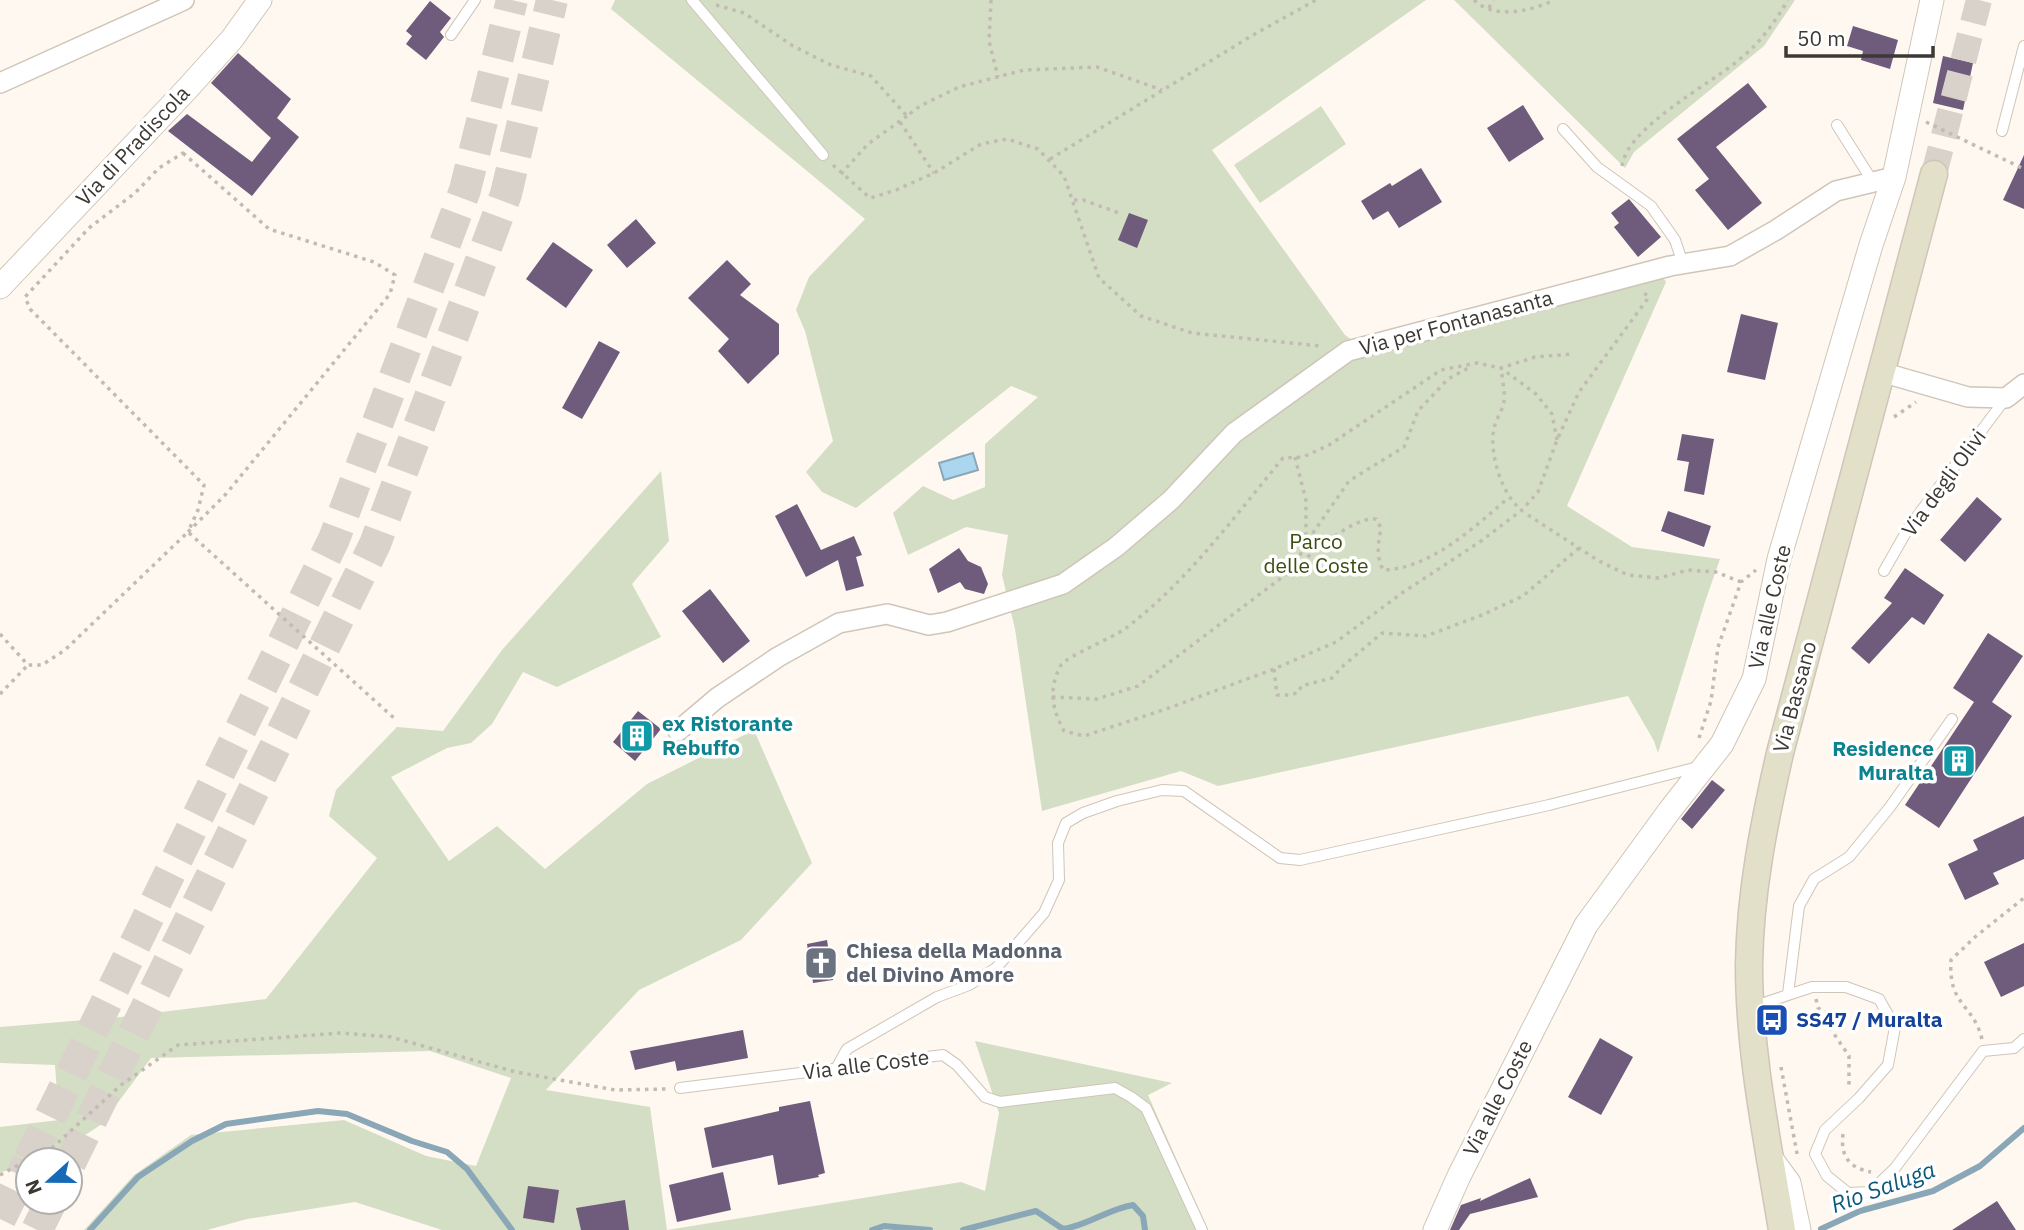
<svg xmlns="http://www.w3.org/2000/svg" width="2024" height="1230" viewBox="0 0 2024 1230" font-family="'IBM Plex Sans',sans-serif">
<style>
.green{fill:#d4dec5}
.water{fill:#abd6ef;stroke:#8aa7b7;stroke-width:2}
.lines{fill:none;stroke-linecap:round;stroke-linejoin:round}
.stream{stroke:#8aa7b7;stroke-width:6}
.building{fill:#6f5b7c}
.secondary-tunnel{stroke:#d8d2ca;stroke-width:26;stroke-dasharray:26 13;stroke-linecap:butt}
.trunk-tunnel{stroke:#d8d2ca;stroke-width:32;stroke-dasharray:32 16;stroke-linecap:butt}
.service-casing{stroke:#cfc5b8;stroke-width:12}
.minor-casing{stroke:#cfc5b8;stroke-width:22}
.tertiary-casing{stroke:#cfc5b8;stroke-width:25}
.secondary-casing{stroke:#cfc5b8;stroke-width:29}
.path{stroke:#c1bbb4;stroke-width:3.5;stroke-dasharray:3.5 5;stroke-linecap:butt}
.service{stroke:#fff;stroke-width:10}
.minor{stroke:#fff;stroke-width:19}
.tertiary{stroke:#fff;stroke-width:23}
.secondary{stroke:#e2e0c9;stroke-width:26}
.labels{text-anchor:middle;stroke-width:7;stroke-linejoin:round;paint-order:stroke}
.street-label{font-size:21px;fill:#3c3833;stroke:#fff}
.park-label{font-size:21px;fill:#3c4d10;stroke:#fff}
.culture-label{font-size:21px;font-weight:bold;fill:#0d838f;stroke:#fff;text-anchor:start}
.worship-label{font-size:21px;font-weight:bold;fill:#5b616d;stroke:#fff;text-anchor:start}
.transit-label{font-size:21px;font-weight:bold;fill:#164399;stroke:#fff;text-anchor:start}
.water-label{font-size:23px;font-style:italic;fill:#0c587a;stroke:#fff}
</style>
<rect width="100%" height="100%" fill="#fff8f0"/>
<path class="green" d="M615,0H1426L1212,150L1345,335L1374,356L1660,273L1666,282L1567,506L1632,547L1720,559L1705,602L1658,753L1654,741L1628,696L1218,786L1181,771L1042,811L1015,629L1002,575L1008,535L966,527L908,555L893,513L923,486L953,500L985,487V444L1038,397L1011,386L856,508L822,492L806,472L833,441L805,331L796,310L809,277L865,219L611,9Z
M1454,0H1795L1764,46L1634,152L1625,168Z
M1321,106L1346,144L1260,203L1234,165Z
M661,471L669,541L632,584L661,637L557,687L523,672L492,724L471,743L447,748L391,777L449,861L497,826L545,869L647,784L754,730L812,863L741,940L639,990L546,1090L650,1107L667,1230L961,1182L985,1191L999,1113L975,1041L1172,1083L1148,1095L1208,1230H442L355,1202L247,1219L207,1230H84L134,1175L191,1135L344,1120L426,1156L476,1166L511,1078L430,1051L151,1058L102,1124L47,1160H28V1167L0,1172V1127L59,1120L55,1065L0,1063V1027L121,1017L266,999L377,858L329,816L336,790L397,727L443,731L502,650Z"/>
<path class="water" d="M973,453L978,470L944,480L939,463Z"/>
<g class="lines">
<path class="stream" d="M1821,1229L1860,1211L1933,1191L1980,1166L2024,1128
M90,1230L138,1177L192,1141L226,1124L318,1111L347,1114L412,1141L447,1152L467,1169L512,1230
M872,1230L884,1226L930,1230
M963,1230L1036,1211L1063,1229C1087,1226 1108,1209 1133,1205L1143,1216L1145,1230"/>
</g>
<path class="building" d="M430,1L451,18L440,32L444,37L426,60L406,44L412,36L406,31Z
M1853,26L1898,40L1890,69L1861,60L1863,51L1847,46Z
M238,53L291,99L277,118L299,137L252,196L168,131L187,114L252,162L271,138L211,83Z
M1943,56L1973,63L1963,110L1933,103Z
M1748,83L1767,107L1716,147L1762,203L1728,230L1695,190L1709,179L1677,139Z
M1523,105L1544,139L1509,162L1487,128Z
M2024,155V209L2003,200Z
M1421,168L1442,202L1399,228L1388,211L1373,220L1361,201L1390,183L1392,186Z
M1629,199L1661,237L1638,257L1614,227L1619,223L1611,213Z
M1129,213L1148,220L1137,248L1118,240Z
M636,219L656,243L627,268L607,245Z
M553,242L593,270L566,308L526,279Z
M727,260L751,284L740,295L779,324V354L748,384L718,351L729,339L688,298Z
M1741,314L1778,323L1765,380L1727,372Z
M599,341L620,352L582,419L562,408Z
M1682,434L1714,439L1704,495L1684,491L1689,462L1677,460Z
M1977,497L2002,519L1965,562L1940,540Z
M797,504L821,550L854,536L862,555L856,557L864,586L846,591L838,560L806,577L775,516Z
M1668,511L1711,526L1704,547L1661,531Z
M959,548L968,561L981,567L988,584L984,594L965,589L960,582L938,593L929,569Z
M1905,568L1944,595L1924,625L1912,617L1869,664L1851,648L1892,603L1884,598Z
M710,589L750,641L723,663L682,611Z
M1988,633L2023,656L1992,702L2012,716L1939,828L1905,805L1974,702L1953,688Z
M638,711L661,729L635,761L613,742Z
M1712,780L1725,790L1692,829L1681,819Z
M2024,816V859L1993,873L1999,884L1965,900L1948,864L1978,850L1973,840Z
M827,940L829,953L834,957L836,964V969L832,973L833,980L813,983L812,975L806,968L809,957L807,944Z
M2024,943V986L2001,997L1984,962Z
M743,1030L748,1058L677,1071L675,1061L635,1070L630,1051Z
M1600,1038L1633,1057L1601,1115L1568,1097Z
M810,1101L825,1173L818,1175L819,1177L778,1185L773,1155L712,1168L704,1128L779,1111V1107Z
M723,1172L731,1210L677,1222L669,1185Z
M1530,1178L1538,1197L1470,1214L1459,1230H1450L1461,1205L1481,1198L1480,1201Z
M528,1186L559,1190L554,1223L523,1218Z
M625,1200L629,1230H581L576,1208Z
M1997,1201L2016,1230H1952Z"/>
<g class="lines">
<path class="secondary-tunnel" d="M1934,174L1979,0"/>
<path class="trunk-tunnel" d="M29,1160L334,539L465,190L512,0
M70,1163L375,544L506,194L552,0
M0,1219L28,1162
M37,1230L51,1202"/>
<defs>
<path id="service" d="M692,0L823,155
M451,35L475,0
M1837,125L1873,182
M1563,129L1597,167L1651,206L1675,240L1683,264
M2002,131L2024,46
M1884,571L1909,527L2006,398
M1788,994L1799,906L1814,879L1849,857L1890,807L1952,719
M1752,1007L1812,987H1846L1879,999L1895,1027L1888,1065L1859,1098L1825,1130L1815,1154L1827,1176L1848,1193L1870,1192L1895,1168L1983,1051L2014,1048L2024,1039
M836,1069L847,1049L937,997L969,985L996,968L1044,913L1059,880L1058,843L1066,823L1083,813L1117,801L1162,790L1184,791L1280,858L1300,860L1549,805L1698,767
M680,1088L943,1055L957,1065L985,1097L1000,1102L1115,1088L1131,1097L1146,1108L1202,1230"/>
<path id="minor" d="M0,83L184,0
M1881,372L1968,397L2006,398L2024,384
M678,731L717,698L778,657L839,623L887,614L929,625L947,622L1063,584L1116,547L1171,500L1234,433L1348,351L1670,266L1730,256L1776,230L1836,191L1894,177"/>
<path id="tertiary" d="M0,287L187,89L232,39L260,0
M1770,1157L1789,1183L1799,1230
M1435,1230L1459,1176L1586,925L1670,810L1722,744L1754,679L1779,559L1871,245L1894,177L1932,0"/>
<path id="secondary" d="M1782,1230C1768,1143 1749,1054 1749,965C1750,893 1764,823 1780,753L1934,174"/>
</defs>
<use href="#service" class="service-casing"/>
<use href="#minor" class="minor-casing"/>
<use href="#tertiary" class="tertiary-casing"/>
<use href="#secondary" class="secondary-casing"/>
<path class="path" d="M991,0L989,41L998,77
M1474,0C1494,20 1532,11 1554,0
M716,5L744,13L793,46L831,65L871,76L907,116L920,106L959,87L1024,70L1097,67L1162,90
M1489,8L1493,0
M900,122L934,173
M1926,122L2024,169
M183,153L269,229L374,262L395,275L390,294L226,494L188,532L198,510L204,485L30,309L25,297L89,228L135,193L159,168Z
M1050,159L1253,35L1316,0
M833,165L870,198L896,190L934,173L981,144L1007,139L1038,149L1064,176L1099,278L1141,316L1192,333L1321,346
M1622,166C1627,127 1711,84 1740,59C1761,42 1774,23 1788,0
M841,174L868,144L907,116
M1074,200H1083L1122,214
M1894,417L1916,402
M1557,440L1552,414L1536,394L1501,368L1477,363L1441,370L1329,445L1303,457L1283,458C1234,517 1187,582 1126,628C1113,638 1067,656 1061,665C1048,688 1052,709 1064,731L1084,736L1166,709L1274,669L1336,642L1402,593L1481,541L1522,510L1538,492L1557,440L1579,392L1649,297L1644,293
M1295,457L1306,501V541
M1517,506C1500,489 1489,451 1494,428C1496,419 1503,410 1504,401C1505,391 1502,378 1501,368L1535,357L1572,354
M1528,515L1599,561L1628,575L1659,578L1688,570L1716,572L1741,582
M1294,567C1315,553 1351,517 1376,519L1381,528C1378,543 1376,556 1383,570C1430,569 1475,527 1508,498
M0,634L28,665H42L65,650L188,532L395,719
M1274,669L1277,695H1291L1299,692L1301,686L1332,678L1343,666L1382,633L1426,636L1482,615L1523,596L1579,548
M0,694L28,665
M1052,697L1097,699L1138,686L1260,594L1293,569L1306,543L1349,481L1404,447L1418,411L1448,379L1472,366
M1699,738L1711,701L1718,647L1741,582L1756,570
M1816,999L1818,1008L1826,1012L1830,1028L1849,1056V1088
M1776,1028L1782,1012
M1982,1039C1973,1003 1948,1006 1951,960L1975,937L2024,898
M1781,1067L1798,1159
M1843,1134C1840,1157 1850,1168 1871,1172
M29,1160L52,1148L121,1085L178,1045L341,1033L391,1037L516,1072L615,1090L666,1089
M0,1175L28,1160"/>
<use href="#service" class="service"/>
<use href="#minor" class="minor"/>
<use href="#tertiary" class="tertiary"/>
<use href="#secondary" class="secondary"/>
</g>
<defs>
<symbol id="building-square" viewBox="-11 -11 22 22"><rect x="-9" y="-9" width="18" height="18" rx="4" fill="#0f9aa8" stroke="#fff"/><path d="M-4-6H4V6H1V3H-1V6H-4ZM-2.5-4.3h1.7v1.8h-1.7ZM.8-4.3h1.7v1.8H.8ZM-2.5-1h1.7V.8h-1.7ZM.8-1h1.7V.8H.8Z" fill="#fff"/></symbol>
<symbol id="church-square" viewBox="-11 -11 22 22"><rect x="-9" y="-9" width="18" height="18" rx="4" fill="#6b7280" stroke="#fff"/><path d="M-1.2-6h2.4v3.5h3.3v2.4h-3.3V6h-2.4V-.1h-3.3v-2.4h3.3Z" fill="#fff"/></symbol>
<symbol id="bus-square" viewBox="-11 -11 22 22"><rect x="-9" y="-9" width="18" height="18" rx="4" fill="#1a4fb4" stroke="#fff"/><path d="M-5-6H5V4H4V6H2V4H-2V6H-4V4H-5ZM-3.5-4V0h7V-4ZM-3.5 1.2v1.5H-2V1.2ZM2 1.2v1.5H3.5V1.2Z" fill="#fff"/></symbol>
</defs>
<g fill-rule="evenodd">
<use href="#building-square" x="618" y="717" width="38" height="38"/>
<use href="#building-square" x="1940" y="742" width="38" height="38"/>
<use href="#church-square" x="802" y="944" width="38" height="38"/>
<use href="#bus-square" x="1753" y="1001" width="38" height="38"/>
</g>
<g class="labels">
<g class="street-label">
<text transform="translate(133 146) rotate(-47)" y="7">Via di Pradiscola</text>
<text transform="translate(1456 323) rotate(-15)" y="7">Via per Fontanasanta</text>
<text transform="translate(1944 483) rotate(-54)" y="7">Via degli Olivi</text>
<text transform="translate(1770 607) rotate(-77)" y="7">Via alle Coste</text>
<text transform="translate(1795 697) rotate(-75)" y="7">Via Bassano</text>
<text transform="translate(866 1065) rotate(-7)" y="7">Via alle Coste</text>
<text transform="translate(1498 1098) rotate(-63)" y="7">Via alle Coste</text>
</g>
<g class="park-label">
<text x="1316" y="549">Parco<tspan x="1316" dy="24">delle Coste</tspan></text>
</g>
<g class="culture-label">
<text x="662" y="731">ex Ristorante<tspan x="662" dy="24">Rebuffo</tspan></text>
<text x="1934" y="756" text-anchor="end">Residence<tspan x="1934" dy="24">Muralta</tspan></text>
</g>
<g class="worship-label">
<text x="846" y="958">Chiesa della Madonna<tspan x="846" dy="24">del Divino Amore</tspan></text>
</g>
<g class="transit-label">
<text x="1796" y="1027">SS47 / Muralta</text>
</g>
<g class="water-label">
<text transform="translate(1883 1187) rotate(-20)" y="8">Rio Saluga</text>
</g>
</g>
<g transform="translate(49 1181) rotate(249)"><circle r="33" fill="#ffffff" stroke="#b1afad" stroke-width="2"/>
<path d="M0-5L12 26L0 18L-12 26Z" fill="#1669b7"/>
<text y="-10" font-size="19" font-weight="bold" text-anchor="middle" fill="#3c3833">N</text>
</g>
<path d="M1786 46v10h147v-10" fill="none" stroke="#3c3833" stroke-width="3.5"/>
<text x="1797" y="46" font-size="21" fill="#3c3833" stroke="#ffffff" stroke-width="5" paint-order="stroke">50 m</text>
</svg>
